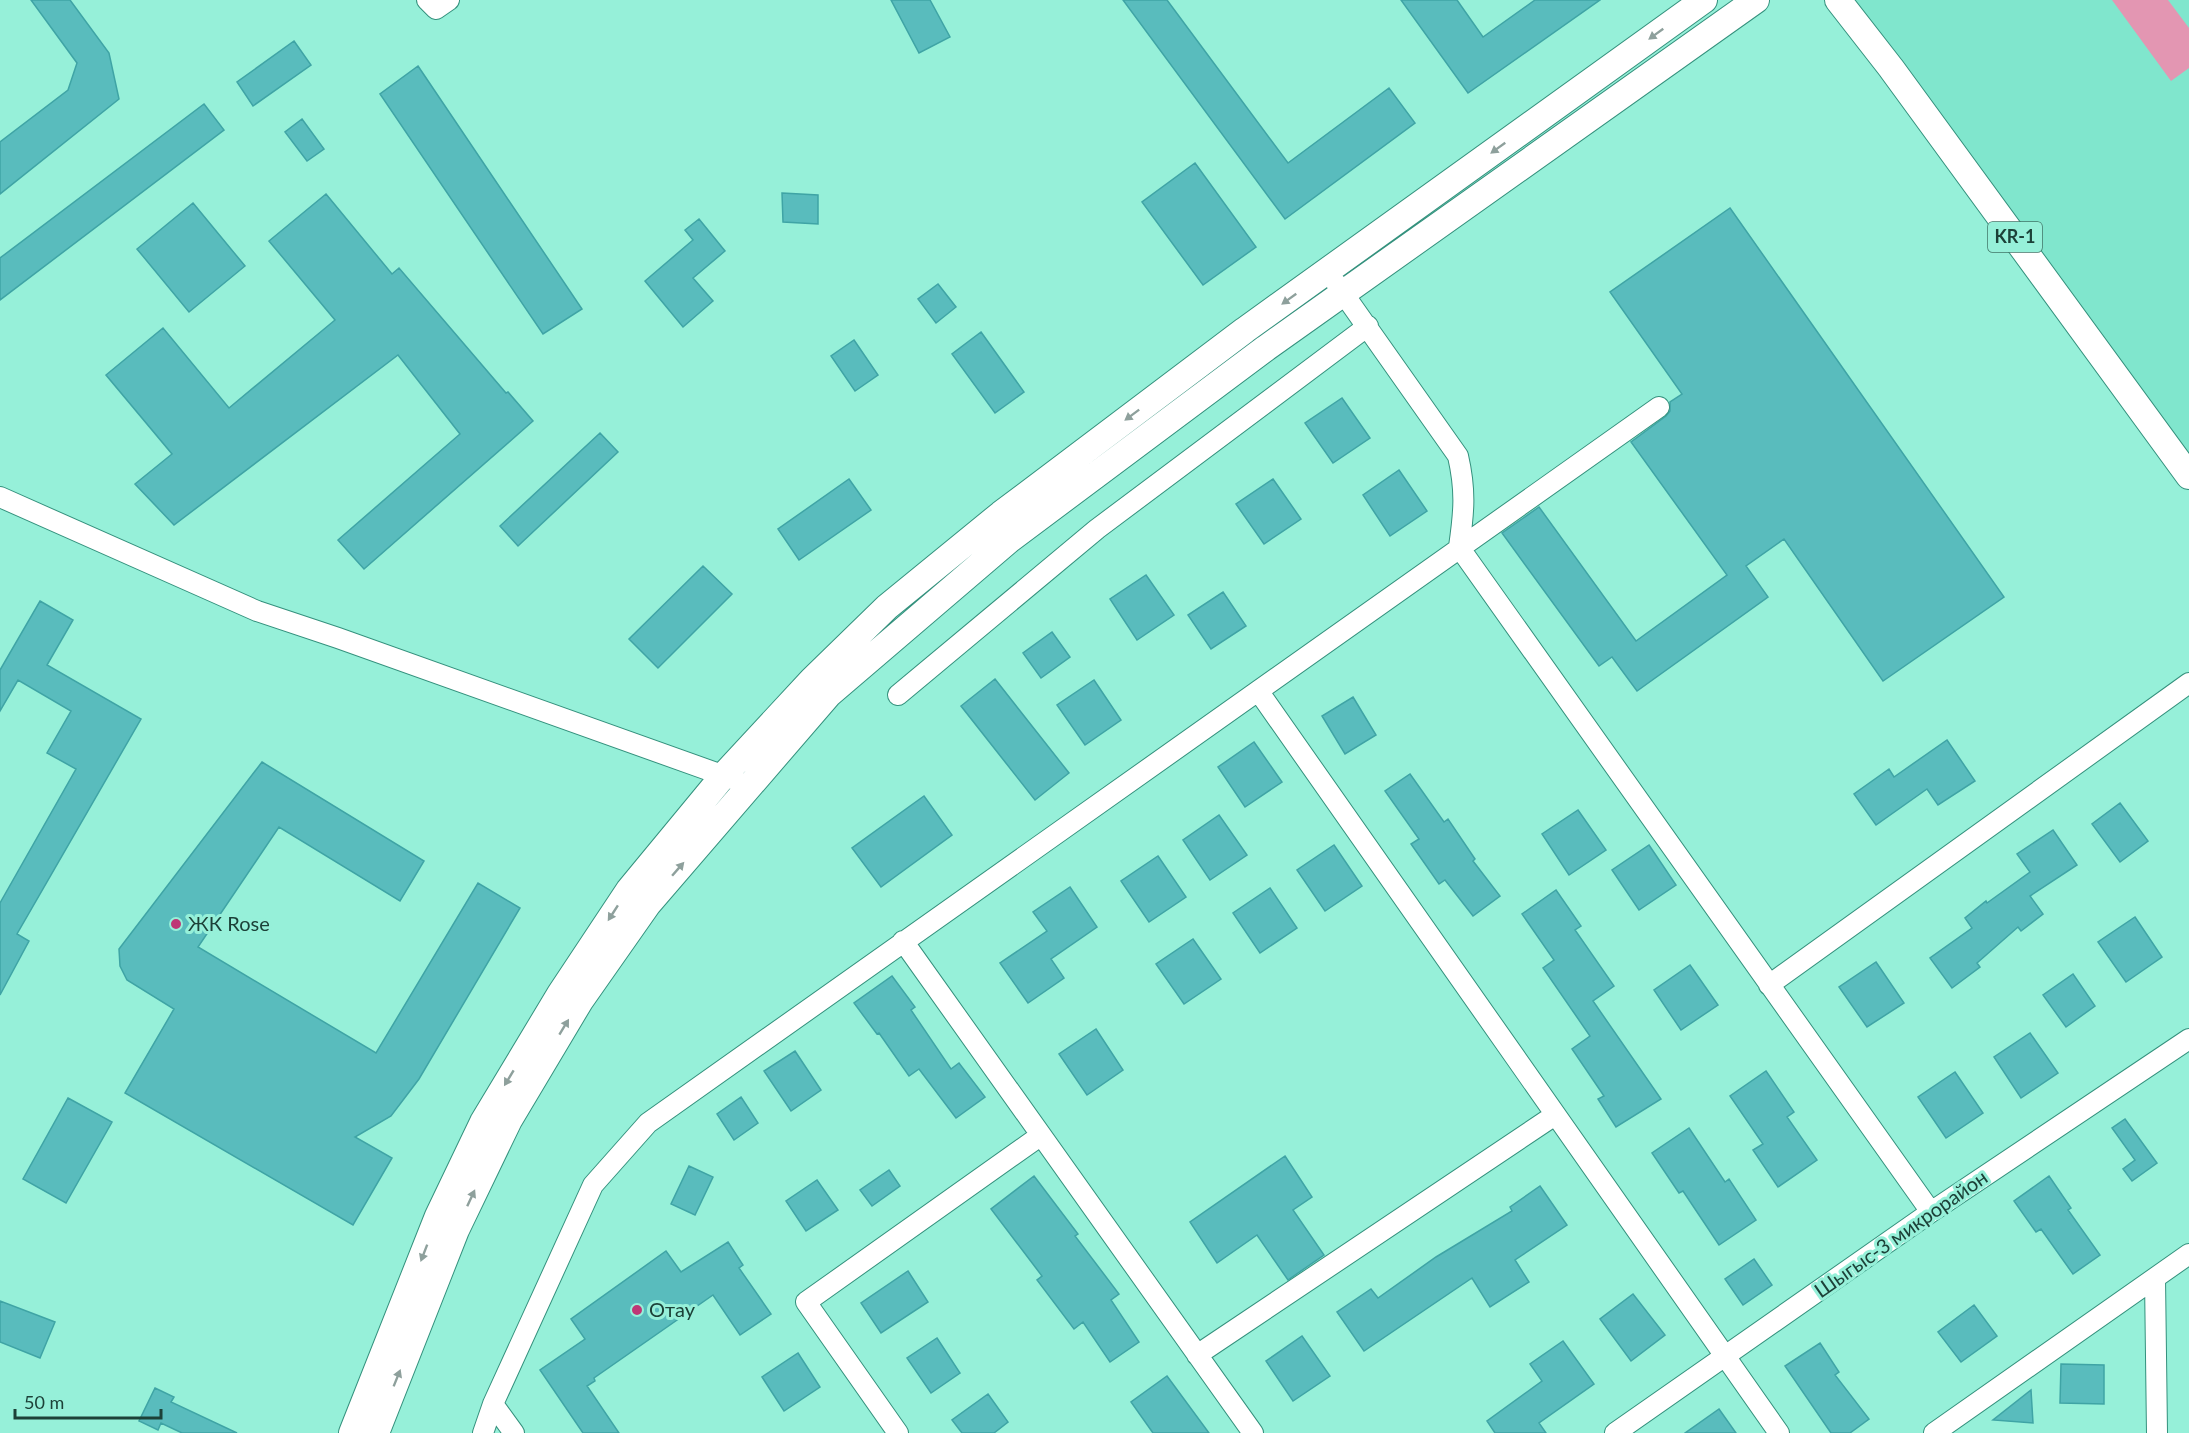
<svg xmlns="http://www.w3.org/2000/svg" width="2189" height="1433" viewBox="0 0 2189 1433" font-family="Lato,sans-serif">
<style>
.built{fill:#80e6cd}
.green{fill:#e396b2}
.building{fill:#59bcbd;stroke:#3fa4a5;stroke-width:1.5}
.lines{fill:none;stroke-linecap:round;stroke-linejoin:round}
.minor-casing{stroke:#34917d;stroke-width:22}
.major-casing{stroke:#34917d;stroke-width:28}
.minor{stroke:#fff;stroke-width:20}
.major{stroke:#fff;stroke-width:26}
.oneway{fill:#8ea09c}
.poi-dot{fill:#be3776;stroke:#96f0d9;stroke-width:2}
.labels{text-anchor:middle;stroke-width:6;stroke-linejoin:round;paint-order:stroke}
.shield{fill:#96f0d9;stroke:#417668;stroke-width:1.5}
.shield-label{font-size:18px;font-weight:bold;fill:#1c4138}
.poi-label{font-size:20px;fill:#1c4138;stroke:#96f0d9;text-anchor:start}
.street-label{font-size:20px;fill:#1c4138;stroke:#96f0d9}
</style>
<rect width="100%" height="100%" fill="#96f0d9"/>
<path class="built" d="M1846,0H2189V473Z"/>
<path class="green" d="M2112,0H2168L2189,28V68L2171,81Z"/>
<path class="building" d="M31,0H70L109,53L119,99L0,194V142L68,90L77,63Z
M891,0H930L950,37L919,53Z
M1123,0H1167L1288,163L1389,88L1415,123L1285,219Z
M1401,0H1457L1483,37L1535,0H1600L1468,93Z
M294,41L311,65L253,106L237,82Z
M418,66L582,309L543,334L380,94Z
M204,104L224,130L0,300V258Z
M302,119L324,149L307,161L285,132Z
M1195,163L1256,247L1203,285L1142,202Z
M782,193L818,195V224L783,222Z
M326,194L392,274L399,268L506,393L508,392L533,421L364,569L338,540L460,434L398,355L174,525L135,484L172,454L106,375L163,328L229,408L335,320L269,241Z
M193,203L245,266L189,312L137,249Z
M1730,208L2004,597L1883,681L1784,539L1746,566L1768,597L1637,691L1612,657L1599,666L1502,533L1539,507L1636,641L1727,575L1631,442L1666,416L1670,411V402L1682,394L1610,292Z
M699,219L725,251L693,278L713,301L683,327L645,281L693,240L685,230Z
M938,284L956,307L936,323L918,299Z
M981,332L1024,392L995,413L952,354Z
M854,340L878,375L855,391L831,356Z
M1342,398L1370,438L1333,463L1305,423Z
M600,433L618,452L518,546L500,526Z
M1399,470L1427,511L1390,536L1363,495Z
M849,479L871,510L799,560L778,529Z
M1273,479L1301,519L1264,544L1236,504Z
M703,566L732,594L658,668L629,639Z
M1146,575L1174,615L1137,640L1110,599Z
M1223,592L1246,626L1211,649L1188,615Z
M40,601L73,620L47,665L141,719L17,934L29,941L0,995V903L76,769L47,753L71,711L18,680L0,711V670Z
M1052,632L1070,657L1041,678L1023,653Z
M995,679L1069,773L1035,800L961,706Z
M1094,680L1121,720L1085,745L1057,705Z
M1353,697L1376,735L1345,754L1322,716Z
M1947,740L1975,781L1938,805L1927,789L1876,825L1854,794L1889,769L1894,777Z
M1254,742L1282,782L1245,807L1218,767Z
M262,762L424,861L400,901L279,827L198,947L376,1053L478,883L520,908L419,1079L391,1116L355,1137L392,1158L353,1225L125,1093L174,1009L127,980L120,966L119,949Z
M1410,774L1444,822L1448,819L1475,859L1473,861L1500,896L1473,916L1445,880L1439,884L1411,844L1419,839L1385,791Z
M924,796L952,835L881,887L852,848Z
M2120,803L2148,841L2120,862L2092,824Z
M1578,810L1606,850L1569,875L1542,834Z
M1219,815L1247,855L1210,880L1183,840Z
M2053,830L2077,865L2030,896L2043,914L2021,931L2018,927L1977,963L1980,967L1952,988L1930,958L1972,928L1965,918L1986,901L1987,903L2030,872L2017,854Z
M1334,845L1362,886L1325,911L1297,870Z
M1649,845L1676,885L1639,910L1612,870Z
M1158,856L1186,897L1149,922L1121,881Z
M1070,887L1097,927L1051,959L1064,978L1028,1003L1000,963L1047,931L1033,912Z
M1270,888L1297,928L1260,953L1233,913Z
M1556,890L1581,926L1575,930L1614,986L1593,1001L1661,1099L1616,1127L1598,1099L1604,1096L1572,1049L1590,1036L1543,968L1554,960L1522,914Z
M2135,917L2162,957L2126,982L2098,942Z
M1193,939L1221,979L1184,1004L1156,964Z
M1876,962L1904,1003L1867,1027L1839,987Z
M1690,965L1718,1005L1681,1030L1654,990Z
M2073,974L2095,1006L2066,1027L2043,995Z
M892,976L915,1007L911,1010L951,1069L959,1063L985,1097L956,1118L919,1069L909,1076L879,1033L877,1034L854,1003Z
M1096,1029L1123,1070L1087,1095L1059,1054Z
M2030,1033L2058,1073L2021,1098L1994,1057Z
M795,1051L821,1090L791,1111L764,1071Z
M1766,1071L1794,1112L1787,1117L1817,1160L1778,1187L1753,1150L1763,1144L1730,1096Z
M1955,1072L1983,1113L1946,1138L1918,1097Z
M741,1097L758,1123L734,1140L717,1114Z
M68,1098L112,1122L66,1203L23,1179Z
M2125,1119L2157,1163L2132,1181L2123,1169L2135,1160L2112,1128Z
M1689,1128L1725,1182L1729,1179L1756,1220L1719,1245L1683,1191L1679,1193L1652,1153Z
M1285,1156L1312,1197L1293,1210L1324,1255L1288,1280L1257,1235L1217,1263L1190,1222Z
M689,1166L713,1177L695,1215L671,1204Z
M889,1170L900,1186L872,1206L860,1190Z
M1034,1176L1078,1234L1075,1236L1119,1294L1111,1300L1139,1342L1110,1362L1083,1322L1074,1329L1037,1280L1042,1276L991,1209Z
M2049,1176L2071,1208L2068,1210L2100,1255L2073,1274L2041,1229L2036,1232L2014,1201Z
M817,1180L838,1210L806,1231L786,1201Z
M1540,1186L1567,1225L1515,1260L1529,1282L1490,1307L1472,1278L1364,1351L1337,1312L1371,1289L1378,1298L1436,1257L1512,1211L1510,1207Z
M728,1242L743,1265L739,1268L771,1314L740,1335L713,1295L594,1378L595,1381L587,1386L619,1433H583L540,1370L585,1339L571,1319L666,1251L681,1272Z
M1754,1259L1772,1285L1743,1305L1725,1279Z
M908,1271L928,1302L881,1333L861,1303Z
M1633,1294L1665,1335L1631,1361L1600,1319Z
M0,1301L55,1322L40,1358L0,1342Z
M1974,1305L1997,1336L1961,1362L1938,1332Z
M1302,1336L1330,1376L1293,1401L1266,1361Z
M937,1338L960,1373L931,1393L907,1358Z
M1563,1341L1594,1384L1539,1423L1546,1433H1495L1487,1421L1542,1381L1530,1364Z
M1820,1343L1839,1372L1835,1375L1869,1419L1850,1433H1831L1785,1366Z
M798,1353L820,1387L784,1411L762,1377Z
M2061,1364L2104,1365V1404L2060,1403Z
M1167,1376L1209,1433H1153L1131,1402Z
M155,1388L174,1397L171,1402L237,1433H182L161,1423L158,1430L139,1421Z
M2031,1390L2033,1423L1993,1420Z
M988,1394L1008,1422L994,1433H962L952,1420Z
M1719,1409L1736,1433H1685Z"/>
<g class="lines">
<defs>
<path id="minor" d="M427,0L436,9L449,0
M1336,283L1458,456C1466,491 1464,512 1459,547L1931,1212
M0,497L257,611L338,638L736,780
M1259,692L1779,1433
M898,695L1097,529L1368,326
M903,941L1253,1433
M1769,985L2189,683
M2155,1278L2157,1433
M1197,1355L1555,1115
M493,1404L514,1433
M483,1433L493,1404L593,1185L648,1123L1659,407
M898,1433L806,1302L1040,1136
M1615,1433L1931,1212L2189,1039
M1934,1433L2189,1254"/>
<path id="major" d="M1838,0L1891,68L2189,476
M352,1433L438,1216L483,1122L560,994L629,890L724,775L812,680L887,607L1001,514L1245,330L1704,0
M376,1433L456,1230L509,1120L580,1001L648,904L829,694L1009,540L1266,348L1756,0"/>
</defs>
<use href="#minor" class="minor-casing"/>
<use href="#major" class="major-casing"/>
<use href="#minor" class="minor"/>
<use href="#major" class="major"/>
</g>
<defs><path id="oneway-solid" d="M-6-.8H1V-3.2L6.5 0L1 3.2V.8H-6Z" transform="scale(1.5)"/></defs>
<g class="oneway">
<use href="#oneway-solid" transform="translate(1656 34) rotate(144)"/>
<use href="#oneway-solid" transform="translate(1498 148) rotate(144)"/>
<use href="#oneway-solid" transform="translate(1289 299) rotate(144)"/>
<use href="#oneway-solid" transform="translate(1132 415) rotate(143)"/>
<use href="#oneway-solid" transform="translate(678 869) rotate(-49)"/>
<use href="#oneway-solid" transform="translate(613 913) rotate(123)"/>
<use href="#oneway-solid" transform="translate(564 1027) rotate(-59)"/>
<use href="#oneway-solid" transform="translate(509 1078) rotate(121)"/>
<use href="#oneway-solid" transform="translate(471 1198) rotate(-65)"/>
<use href="#oneway-solid" transform="translate(424 1253) rotate(111)"/>
<use href="#oneway-solid" transform="translate(397 1378) rotate(-68)"/>
</g>
<g class="poi-dot">
<circle cx="176" cy="924" r="6"/>
<circle cx="637" cy="1310" r="6"/>
</g>
<g class="labels">
<rect class="shield" x="1988" y="222" width="54" height="30" rx="4.5"/>
<g class="shield-label">
<text x="2015" y="243">KR-1</text>
</g>
<g class="poi-label">
<text x="188" y="931">ЖК Rose</text>
<text x="649" y="1317">Отау</text>
</g>
<g class="street-label">
<text transform="translate(1901 1234) rotate(-35)" y="7">Шыгыс-3 микрорайон</text>
</g>
</g>
<path d="M15 1409v9h146v-9" fill="none" stroke="#1c4138" stroke-width="3"/>
<text x="24" y="1409" font-size="18" fill="#1c4138" stroke="#96f0d9" stroke-width="4.5" paint-order="stroke">50 m</text>
</svg>
